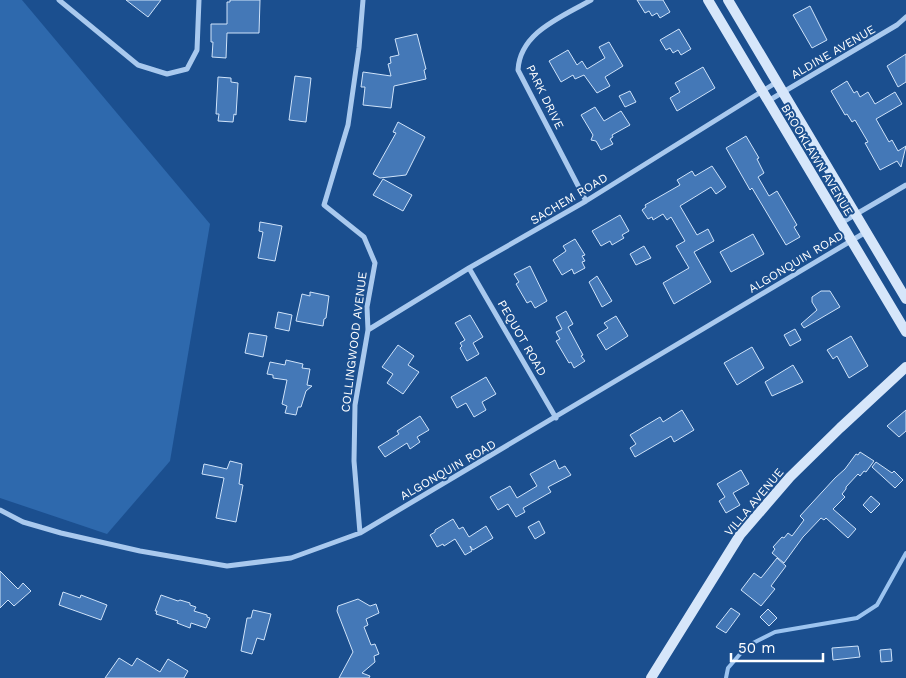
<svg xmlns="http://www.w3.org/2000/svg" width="906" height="678" viewBox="0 0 906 678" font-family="'Work Sans',sans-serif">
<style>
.green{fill:#2e69ad}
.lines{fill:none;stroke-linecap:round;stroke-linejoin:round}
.stream{stroke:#9cc4f0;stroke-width:4}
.building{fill:#4478b7;stroke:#cfe3fa}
.street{stroke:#a9c9ee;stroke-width:5}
.secondary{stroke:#d6e6fa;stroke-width:10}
.labels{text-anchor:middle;stroke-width:4;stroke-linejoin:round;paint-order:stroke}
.street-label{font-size:12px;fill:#fff;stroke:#1b4f8f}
</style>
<rect width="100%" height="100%" fill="#1b4f8f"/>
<path class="green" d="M0,0H22L210,224L170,461L107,534L0,498Z"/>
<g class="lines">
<path class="stream" d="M726,678L728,668L747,646L775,632L857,618L877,605L906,553"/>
</g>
<path class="building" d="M126,0H161L148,17Z
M230,0H260L259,33H227L226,58L212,57L213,42H211V24H227V2H230Z
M637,0H663L670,12L660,18L657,13L652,16L649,11L645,13Z
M810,6L827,40L812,48L793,15Z
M679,29L691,49L681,55L678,50L673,53L670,48L666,50L660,40Z
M417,34L426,69L424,70L426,79L394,86L391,108L363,105L365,87H361L363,72L391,76L388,64L391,63L390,57L399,55L395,39Z
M609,42L623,66L605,77L610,86L597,93L584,75L575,79L573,75L561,82L549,61L568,50L577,65L582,61L587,69L605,58L599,47Z
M906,54V82L898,87L887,66Z
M703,67L715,88L677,111L670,98L680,92L675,83Z
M295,76L311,78L306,122L289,120Z
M218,77L231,78V82L238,83L236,115L234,114L233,122L218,121L219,114H216Z
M847,81L854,93L857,91L860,97L868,92L875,104L895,92L902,104L876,119L889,142L892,140L898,151L906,146L901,167L897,161L880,170L865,143L868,142L855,120L852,122L847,114L845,115L831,91Z
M630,91L636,102L625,107L619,96Z
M595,107L604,121L621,111L630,125L612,135L613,137L610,139L613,144L601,150L596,141L591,140L593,135L581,115Z
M398,122L425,137L406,175L380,178L373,174L396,133L393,132Z
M746,136L759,158L757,159L764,173L758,177L769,196L777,191L797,225L794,227L800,237L786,245L752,188L750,190L726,148Z
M712,166L726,187L716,194L711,187L680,206L697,235L708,229L714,241L694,252L711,282L674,304L663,283L689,268L676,246L685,241L671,217L667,220L663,214L653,220L652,217L648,219L642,210L646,207L645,205L680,185L677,180L692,171L695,176Z
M383,179L412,195L403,211L373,195Z
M620,215L629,231L622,235L624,238L612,245L610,241L601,246L592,231Z
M260,222L282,226L275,261L258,258L263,232L259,231Z
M753,234L764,254L731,272L720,252Z
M575,239L585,255L582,256L585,261L582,262L585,268L574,274L572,269L562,275L553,260L566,251L563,246Z
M644,246L651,258L636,265L630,254Z
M530,266L547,301L535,308L531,301L527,303L516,284L519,282L514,274Z
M597,276L612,301L602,307L589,282Z
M821,291H830L840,307L804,328L801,324L817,310L812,302V297Z
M310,292L329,296L326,318L324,319L323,326L296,321L302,294L310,296Z
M566,311L573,324L568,327L583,355L581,356L585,361L574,368L571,362L569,363L556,341L560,339L556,332L562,329L556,317Z
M278,312L292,315L289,331L275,328Z
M470,315L483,337L473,343L479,354L467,361L460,348L462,346L460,343L465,340L455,323Z
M616,316L628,336L606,350L597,335L608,328L604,323Z
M795,329L801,340L790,346L784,335Z
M249,333L267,336L263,357L245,353Z
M851,336L868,366L849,378L837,356L833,359L827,350Z
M398,345L414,356L408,365L419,372L403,394L387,383L393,374L382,367Z
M752,347L764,368L737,385L724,363Z
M286,360L303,364L302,368L310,369L307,385L312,386L306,391L301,407H298L296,415L285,413L287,406L282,404L287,380L273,378V375L267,374L270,362L285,365Z
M793,365L803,382L772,396L765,382Z
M486,377L496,394L482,402L486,410L474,417L466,403L457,408L451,397Z
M682,410L694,430L674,442L671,436L635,457L630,448L636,444L630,435L660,417L663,422Z
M906,410V431L899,437L887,426Z
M420,416L429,430L417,437L420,442L410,449L407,443L385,457L378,447L399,434L397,431Z
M860,452L874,461L866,472L864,471L860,476L858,474L846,487V489L842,494L845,497L833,509L856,529L848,538L826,518L824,520L821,518L803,537L784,563L772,553L775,549L773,547L782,537L784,538L788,533L792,536L804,520L800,516L835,478L845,469L856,454L858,455Z
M555,460L559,469L565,466L571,475L548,487L551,492L523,508L525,512L516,517L508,504L498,510L490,497L510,486L517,498L537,486L530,474Z
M230,461L242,464L239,484L243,485L236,522L216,518L224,478L202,474L204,464L227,469Z
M876,462L892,473L894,471L903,480L895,488L872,467Z
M741,470L749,484L733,493L740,505L726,513L719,501L725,497L717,484Z
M871,496L880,504L871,513L863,505Z
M453,519L459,529L463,527L469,537L486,526L493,538L473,550L470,546L472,551L465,555L455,539L444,546L443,544L437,547L430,535L435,532V530Z
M539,521L545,533L535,539L528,527Z
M777,558L786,566L771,586L775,589L761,606L741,590L754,573L761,578Z
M0,571L18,589L23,583L31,591L14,606L8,600L0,608Z
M63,592L80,598L81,595L107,605L101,620L59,605Z
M161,595L178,601L180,600L190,603V605L196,607L194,611L207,615V617L210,618L206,628L191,623L190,628L177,623L178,621L156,614L157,611H155Z
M358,599L370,606L376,604L379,613L366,619L368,625L364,627L371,645L375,644L379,654L374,656L375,662L362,673L370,676L369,678H339L353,652L337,611L338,606Z
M731,608L740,614L726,633L716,627Z
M768,609L777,618L769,626L760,617Z
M253,610L271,614L264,640L257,638L252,654L241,651L247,618H251Z
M858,646L860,657L833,660L832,648Z
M891,649L892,661L881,662L880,650Z
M119,658L132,666L137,658L160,672L168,659L188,671L184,678H105Z"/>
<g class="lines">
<path class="street" d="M59,0L138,65L167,74L187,69L197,50L199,0
M768,101L897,25L906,17
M586,201L518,70C520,32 562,17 591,0
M841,223L906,185
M469,268L556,418
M368,330L469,268L586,201L777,82
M0,510L23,522L61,533L140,551L227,566L291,558L360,533L866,232
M360,533L354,461L355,405L368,330L367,307L375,263L364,237L324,205L348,125L359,48L363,0"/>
<path class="secondary" d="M708,0L906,332
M728,0L906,299
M651,678L740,535L790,477L840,428L906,367"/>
</g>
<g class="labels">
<g class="street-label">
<text transform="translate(833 52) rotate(-30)" y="4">ALDINE AVENUE</text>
<text transform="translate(545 97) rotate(64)" y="4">PARK DRIVE</text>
<text transform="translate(817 160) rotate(59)" y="4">BROOKLAWN AVENUE</text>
<text transform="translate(569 199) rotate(-31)" y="4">SACHEM ROAD</text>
<text transform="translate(796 262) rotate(-31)" y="4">ALGONQUIN ROAD</text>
<text transform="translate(522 338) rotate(60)" y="4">PEQUOT ROAD</text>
<text transform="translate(354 342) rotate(-83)" y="4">COLLINGWOOD AVENUE</text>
<text transform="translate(448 470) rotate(-30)" y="4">ALGONQUIN ROAD</text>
<text transform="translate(754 502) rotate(-50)" y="4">VILLA AVENUE</text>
</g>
</g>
<path d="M731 653v8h92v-8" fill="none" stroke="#ffffff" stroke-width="2.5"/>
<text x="738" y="653" font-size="15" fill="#ffffff" stroke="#1b4f8f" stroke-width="4" paint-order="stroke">50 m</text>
</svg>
